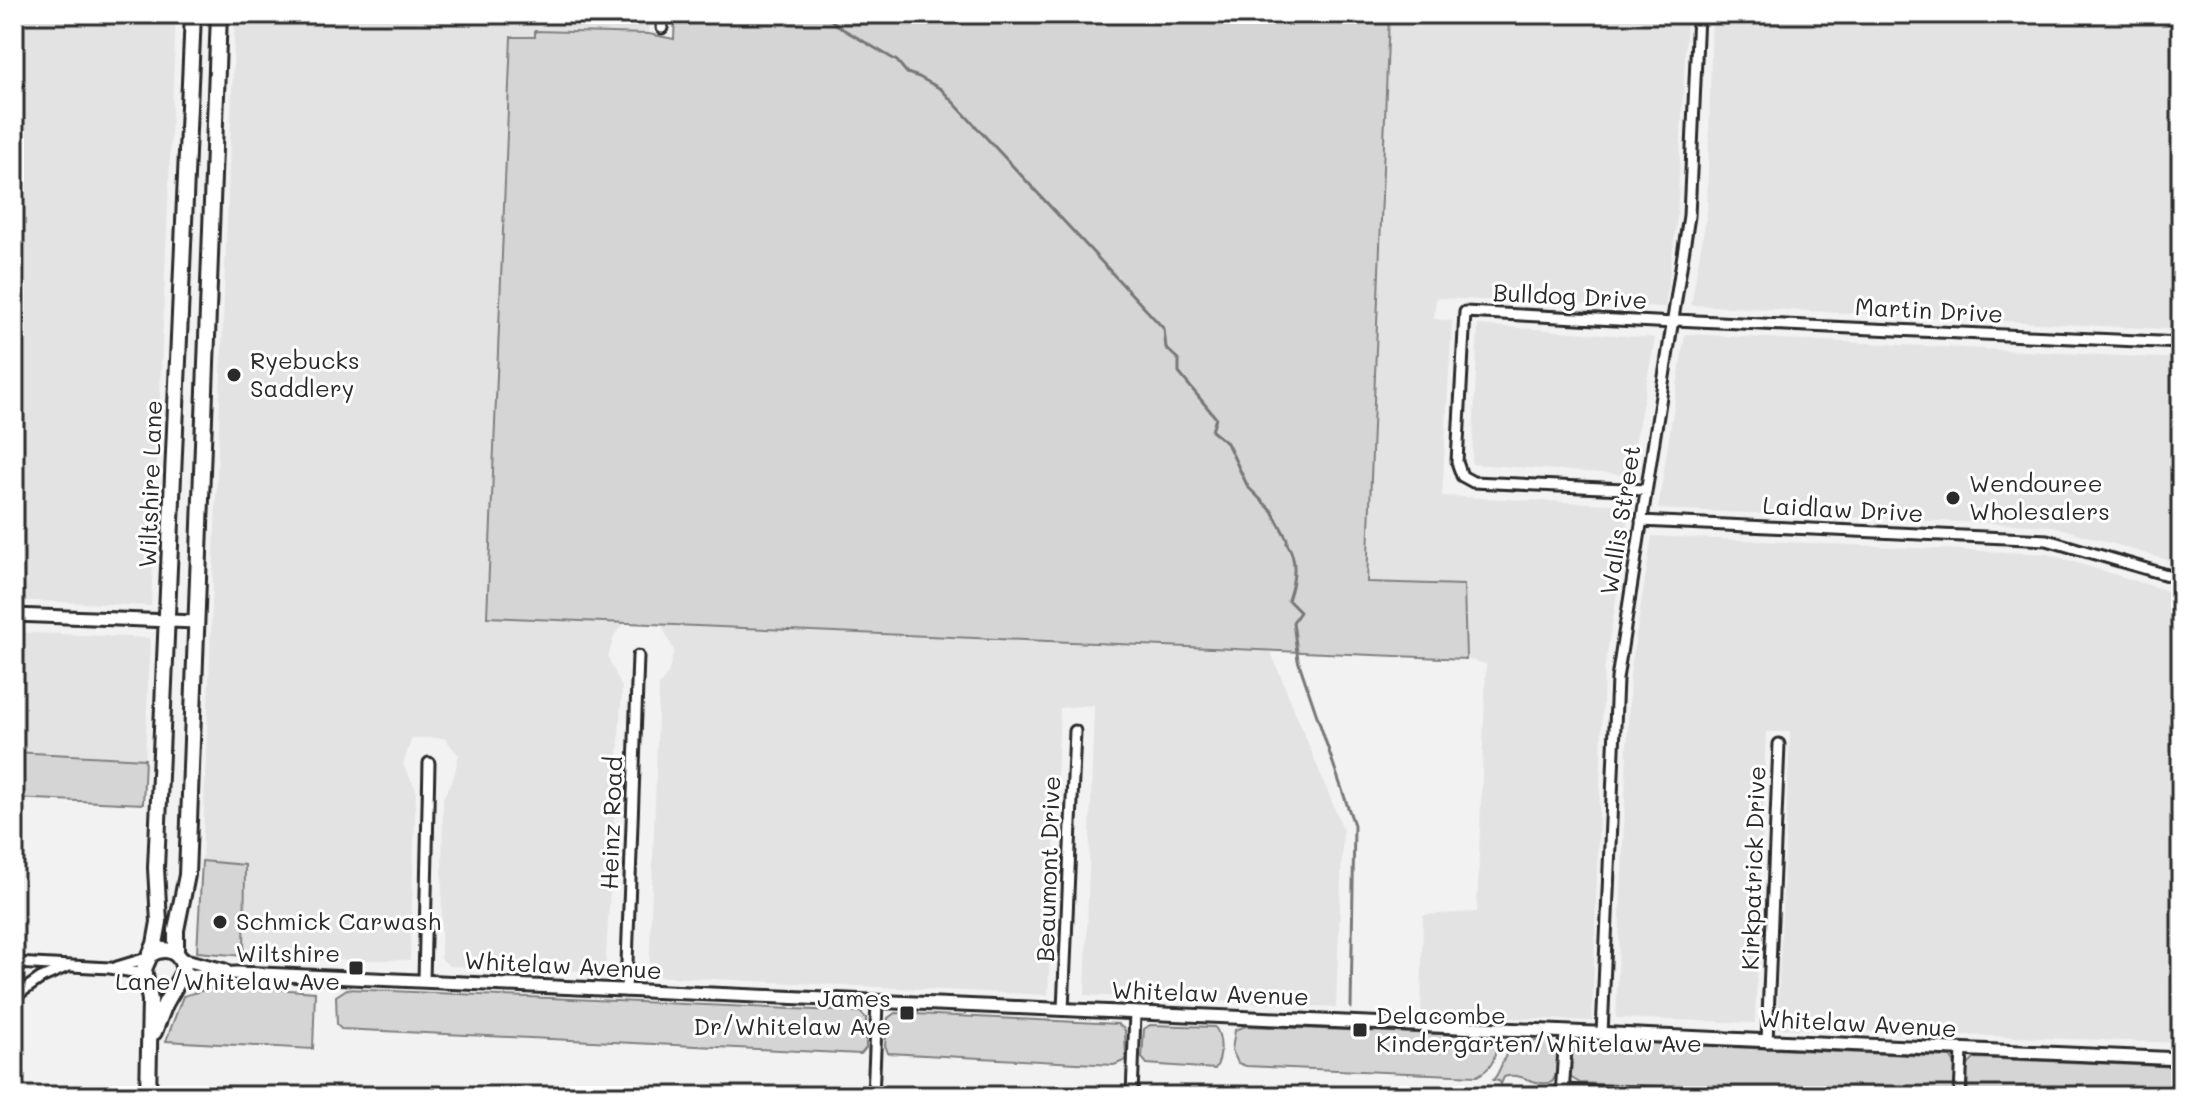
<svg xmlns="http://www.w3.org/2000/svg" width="2195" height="1110" viewBox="0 0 2195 1110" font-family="Mali,sans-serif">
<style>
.built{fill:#e3e3e3}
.green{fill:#d5d5d5;stroke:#808080;stroke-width:2}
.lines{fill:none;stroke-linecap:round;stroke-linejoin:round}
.stream{stroke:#787878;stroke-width:3}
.minor-casing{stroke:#2b2b2b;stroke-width:15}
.tertiary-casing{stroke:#2b2b2b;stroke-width:17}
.secondary-casing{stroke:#2b2b2b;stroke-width:20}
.minor{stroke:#fff;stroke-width:9}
.tertiary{stroke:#fff;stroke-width:11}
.secondary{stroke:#fff;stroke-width:14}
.poi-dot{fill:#2b2b2b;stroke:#fff;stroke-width:3}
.labels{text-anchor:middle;stroke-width:6;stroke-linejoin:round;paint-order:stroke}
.street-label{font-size:24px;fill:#2b2b2b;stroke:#fff}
.poi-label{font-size:24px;fill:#2b2b2b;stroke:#fff;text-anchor:start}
</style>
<rect width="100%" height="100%" fill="#f2f2f2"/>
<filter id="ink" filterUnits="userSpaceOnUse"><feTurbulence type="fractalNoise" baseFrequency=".0125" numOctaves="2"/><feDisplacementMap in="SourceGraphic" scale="16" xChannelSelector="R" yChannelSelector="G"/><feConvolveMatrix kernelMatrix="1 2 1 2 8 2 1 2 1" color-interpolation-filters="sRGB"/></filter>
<g filter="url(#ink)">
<path class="built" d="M14,14H176L151,606L14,600Z
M235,14H649V34L536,31L535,37H511L487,616L625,623L615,634L608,657L622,688L605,972L449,966L441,958L443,798L453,779L459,755L444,738H412L403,765L416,789L410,960H324L244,956L245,865L202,861Z
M1389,14H1687L1677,218L1665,307L1436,298L1434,319L1452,321L1442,496L1629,505L1626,542L1604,671L1592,1021L1421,1014L1423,915L1477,912L1486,664L1466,659L1464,586L1367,582Z
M1712,14H2181V92L2178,98L2181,103V330L1691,305L1707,212Z
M1478,325L1655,338L1629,475L1472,464Z
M1685,334L2181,359V564L2053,526L1658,509Z
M1652,536L2048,554L2181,595V1043L1777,1028L1790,732H1766L1755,1023L1616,1018L1630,674Z
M661,624L1270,650L1343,829L1336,1007L1085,995L1094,705L1060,708L1048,995L649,976L659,685L668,674L674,651Z
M14,632L150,638L145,759L14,752Z
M1200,1087L1354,1095V1096H1200Z"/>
<path class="green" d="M675,14H1389L1367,582L1464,585L1466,659L487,617L511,37H535V31L649,34L674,39Z
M14,752L145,759L143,804L14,798Z
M202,861L245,865L244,956L197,952Z
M222,985L315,992L313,1049L166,1041L183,996Z
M347,989L860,1012L866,1018V1048L861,1054L341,1029L337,1024L336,996Z
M895,1013L1118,1024L1125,1030L1126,1060L1114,1065L888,1053L885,1045L888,1018Z
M1150,1025L1215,1027C1223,1038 1222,1059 1215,1069L1147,1064L1142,1058L1144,1029Z
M1246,1026L1487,1036L1497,1042C1495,1059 1493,1068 1477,1076L1246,1066L1238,1063L1232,1050L1235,1030Z
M1548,1039C1562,1047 1560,1071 1552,1082C1536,1088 1521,1071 1504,1077L1501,1084L1499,1081L1493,1080C1504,1069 1503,1046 1520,1042C1529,1040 1539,1041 1548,1039Z
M1644,1043L1950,1057C1959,1064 1957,1087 1951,1096H1888L1580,1083L1570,1077L1572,1053L1577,1046L1627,1047Z
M1975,1058L2181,1067V1096H1968L1967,1066Z"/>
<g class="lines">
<path class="stream" d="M824,14L841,28L897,61L907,73L919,77L941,89L1164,329L1166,348L1179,360V373L1216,418L1212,431L1227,443L1248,487L1272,511L1287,539V544C1298,560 1294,583 1288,600L1300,612L1293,622L1298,660L1354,825L1351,1008
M1342,1096V1095"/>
<defs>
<path id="minor" d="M662,14V28
M1675,320L2181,343
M1646,490L1473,482L1462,476L1457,462L1465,312L1674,323
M1641,521L2047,540L2181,579
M14,963L110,968L145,974
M14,966L16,978L14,987
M117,967L147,958
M424,981L429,763
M626,991L638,656
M14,997L41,978L66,967
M1063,1010L1075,731
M1602,1034L1617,679L1689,216L1698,14
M1767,1042L1779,744
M1563,1090L1707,1096
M873,1096L877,1003
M1132,1096L1135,1013
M1960,1096L1962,1050"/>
<path id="tertiary" d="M14,615L196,622
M181,959L225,970
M182,976L237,973L2181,1059
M1562,1096L1566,1032"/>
<path id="secondary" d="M176,953V930L187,875L219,14
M151,954C167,945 182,952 184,971L165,1004L154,1032
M148,1096L150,1000L144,969L155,944L159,922L156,868L193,14"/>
</defs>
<use href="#minor" class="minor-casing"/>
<use href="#tertiary" class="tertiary-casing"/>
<use href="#secondary" class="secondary-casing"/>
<use href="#minor" class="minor"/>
<use href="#tertiary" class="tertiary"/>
<use href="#secondary" class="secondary"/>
</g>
</g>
<g class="poi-dot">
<circle cx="234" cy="375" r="8"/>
<circle cx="1953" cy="498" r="8"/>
<circle cx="220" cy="922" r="8"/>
<rect x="348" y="960" width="16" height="16" rx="4"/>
<rect x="899" y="1005" width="16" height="16" rx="4"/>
<rect x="1352" y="1022" width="16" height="16" rx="4"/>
</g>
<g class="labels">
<g class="street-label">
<text transform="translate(1570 297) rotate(3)" y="8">Bulldog Drive</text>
<text transform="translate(1929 311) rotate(3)" y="8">Martin Drive</text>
<text transform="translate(151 484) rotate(-88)" y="8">Wiltshire Lane</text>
<text transform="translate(1843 510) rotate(3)" y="8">Laidlaw Drive</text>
<text transform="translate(1621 520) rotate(-81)" y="8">Wallis Street</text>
<text transform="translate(612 823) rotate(-88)" y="8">Heinz Road</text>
<text transform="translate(1754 868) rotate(-88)" y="8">Kirkpatrick Drive</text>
<text transform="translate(1049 869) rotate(-88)" y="8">Beaumont Drive</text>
<text transform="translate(563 966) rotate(3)" y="8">Whitelaw Avenue</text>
<text transform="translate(1210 994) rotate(2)" y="8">Whitelaw Avenue</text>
<text transform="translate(1858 1024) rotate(3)" y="8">Whitelaw Avenue</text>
</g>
<g class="poi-label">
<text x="250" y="369">Ryebucks<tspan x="250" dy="28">Saddlery</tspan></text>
<text x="1969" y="492">Wendouree<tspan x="1969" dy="28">Wholesalers</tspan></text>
<text x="236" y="930">Schmick Carwash</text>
<text x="340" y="962" text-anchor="end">Wiltshire<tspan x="340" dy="28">Lane/Whitelaw Ave</tspan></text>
<text x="891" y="1007" text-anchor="end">James<tspan x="891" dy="28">Dr/Whitelaw Ave</tspan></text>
<text x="1376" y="1024">Delacombe<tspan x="1376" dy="28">Kindergarten/Whitelaw Ave</tspan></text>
</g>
</g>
<rect width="2195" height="1110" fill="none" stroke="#fff" stroke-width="48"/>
<rect x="24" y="24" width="2147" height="1062" fill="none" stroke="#2b2b2b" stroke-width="3" filter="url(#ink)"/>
</svg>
